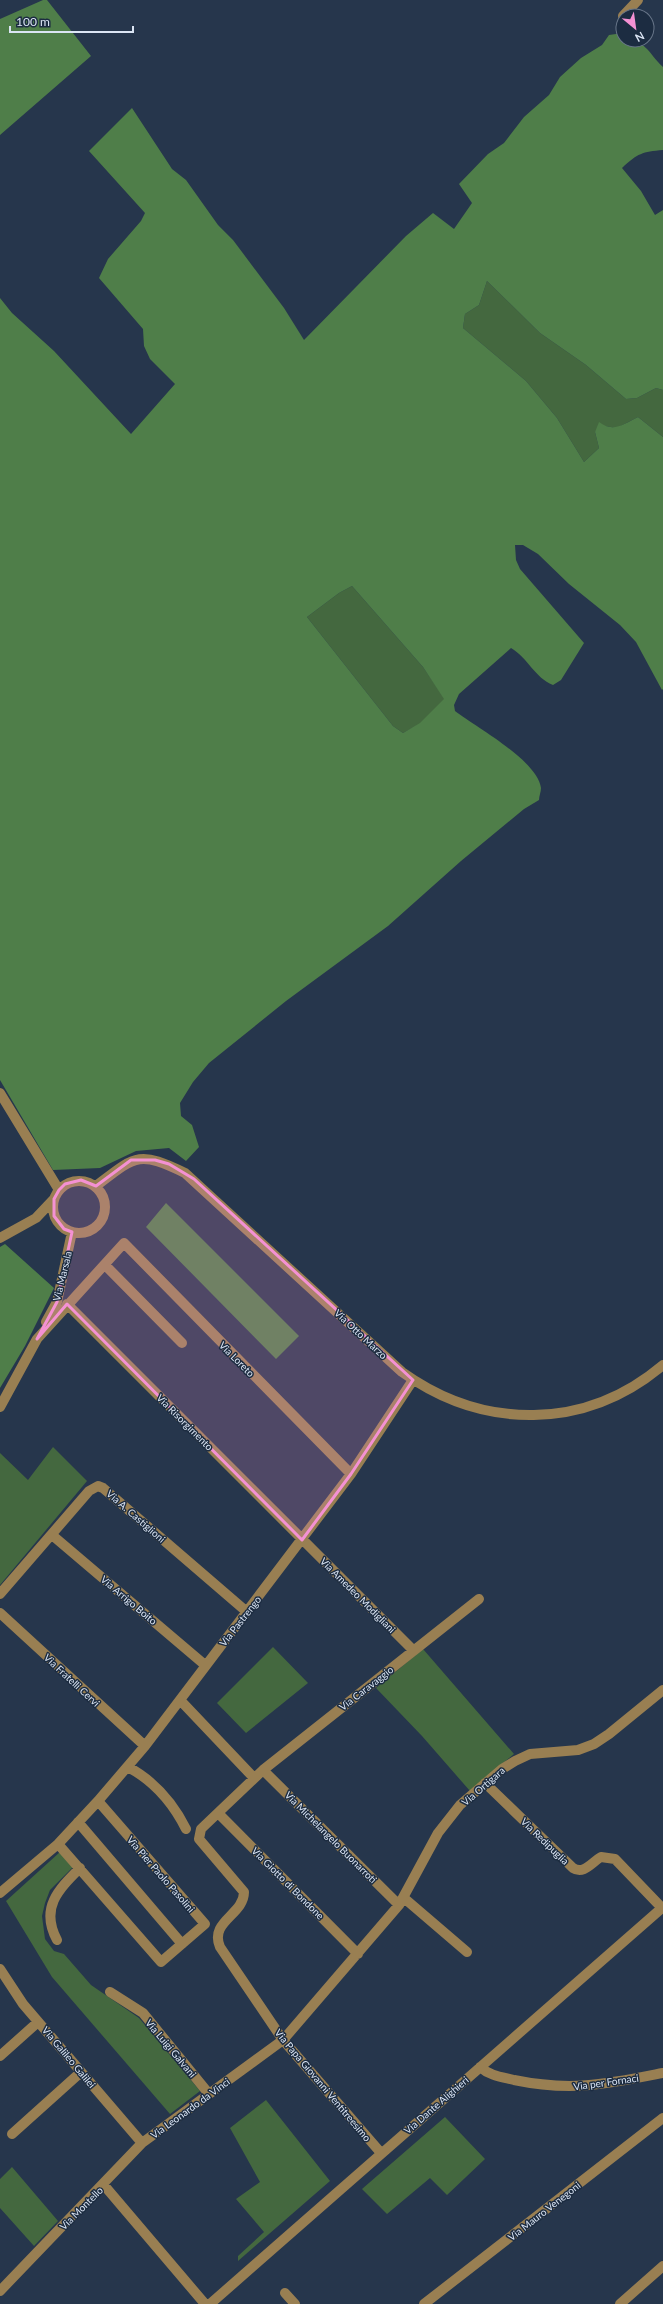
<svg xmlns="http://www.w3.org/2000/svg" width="663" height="2304" viewBox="0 0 663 2304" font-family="Lato,sans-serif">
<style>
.green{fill:#44683f}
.forest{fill:#4f7e49;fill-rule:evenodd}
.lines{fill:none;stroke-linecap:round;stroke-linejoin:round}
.minor{stroke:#997f52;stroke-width:10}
.marked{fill:#f491d3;fill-opacity:0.2;stroke:#f491d3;stroke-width:3;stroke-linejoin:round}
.labels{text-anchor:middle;stroke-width:3;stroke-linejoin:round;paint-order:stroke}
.street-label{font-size:10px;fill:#dbe5f4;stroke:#1c2c41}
</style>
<rect width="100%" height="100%" fill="#26364c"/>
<path class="green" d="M487,281L540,333L586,365L626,399L637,398L656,388L663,390V437L638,417L617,428L604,426L595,432L599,448L584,462L557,418L526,381L463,328L465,314L479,305Z
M352,586L423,667L445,699L420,724L403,733L393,726L307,617L339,593Z
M53,1447L87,1481L0,1585V1453L28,1480Z
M273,1647L308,1683L246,1733L217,1703Z
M423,1649L514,1754L470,1791L422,1736L376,1688Z
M60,1852L73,1867L50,1890L45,1903L42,1916L45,1939L54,1951L64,1954L91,1985L139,2018L200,2091L170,2114L52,1977L6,1901Z
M266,2100L330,2181L238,2261V2256L264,2232L236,2199L260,2182L230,2128Z
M445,2117L485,2159L447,2195L430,2178L387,2214L362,2189Z
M12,2167L58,2221L34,2246L0,2208V2179Z"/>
<path class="forest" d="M43,0H47L91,56L0,135V19Z
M623,33V40C647,40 647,52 663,67V150C642,152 638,153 622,168L641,191L655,215L663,210V390L656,388L637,398L626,399L586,365L540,333L487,281L479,305L465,314L463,328L526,381L557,418L584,462L599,448L595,432L599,422C613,433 624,424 638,417L663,437V689L662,690L636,642L620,625L569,584L538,554L523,545H515L516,560L520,569L584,643L561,680L553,685C535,678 528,658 511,648L459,694L454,705L455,711C476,727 538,761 541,788C541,792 539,796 539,800L524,809L461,861L388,926L286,1001L209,1063L193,1082L180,1103L181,1116L192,1125L199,1147L186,1161L169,1148L136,1151L100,1168L53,1170L0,1080V298L12,313L54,351L131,434L175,384L150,359L144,346L143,329L99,278L108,259L141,221L145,213L89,151L132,108L172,169L186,180L218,225L233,240L284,308L304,340L406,236L433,213L454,229L472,203L459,184L488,154L504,143L524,117L549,95L560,77L581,58L602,45L609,35ZM352,586L423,667L444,699L420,723L403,733L393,726L307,617L339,593Z
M166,1203L299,1336L276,1359L146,1227Z
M5,1244L54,1288L25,1346L0,1388V1247Z"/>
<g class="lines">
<path class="minor" d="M623,16L638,0
M0,1093L59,1190
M53 1207a26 26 0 1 1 52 0a26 26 0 1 1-52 0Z
M96,1186C135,1156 138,1150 185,1173L402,1372C483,1430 585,1431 663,1365
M0,1238L36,1218L54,1199
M105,1265L182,1343
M67,1304L413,1650
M46,1322L57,1302L72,1232
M0,1407L37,1339L124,1243L351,1474
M52,1535L205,1665
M0,1594L89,1491L98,1486L103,1488L247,1612
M0,1613L145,1746
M180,1700L254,1778
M128,1767C154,1781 173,1803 186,1829
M263,1770L399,1905
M485,1783L573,1868C584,1875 592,1862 601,1857L615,1859L662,1908
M218,1813L358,1954
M78,1822L182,1944
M58,1844L161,1962L205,1924L98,1801
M0,1893L58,1844L98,1801L145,1746L351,1474L413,1380
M404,1898L467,1952
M57,1940C40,1908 58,1890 80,1868
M0,1969L23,2004L142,2143
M110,1992L143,2013L209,2094
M0,2056L38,2022
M480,2067C490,2076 502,2077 514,2080C572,2092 607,2084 663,2073
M12,2134L81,2072
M381,2153L283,2040L220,1947C209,1921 244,1915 244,1892L199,1839L201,1829L263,1770L479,1599
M103,2184L205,2304
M0,2291L142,2143L283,2040L399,1905L438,1833L460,1805L502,1769L515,1761L530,1754L578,1750L594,1744L609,1734L663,1690
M285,2293L295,2304
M210,2304L663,1907
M424,2304L663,2118
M620,2304L663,2266"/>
</g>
<path class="marked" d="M131,1160H155L169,1164L194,1179L413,1380L351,1474L302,1540L67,1304L37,1339L57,1302L72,1232L64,1229L54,1216V1199L59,1190L65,1184L81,1180L96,1186Z"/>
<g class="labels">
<g class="street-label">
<text transform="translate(62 1276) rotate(-76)" y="4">Via Marsala</text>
<text transform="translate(361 1334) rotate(43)" y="4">Via Otto Marzo</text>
<text transform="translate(237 1359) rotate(45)" y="4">Via Loreto</text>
<text transform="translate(185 1422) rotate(45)" y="4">Via Risorgimento</text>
<text transform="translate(136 1516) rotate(41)" y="4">Via A. Castiglioni</text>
<text transform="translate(358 1595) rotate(45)" y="4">Via Amedeo Modigliani</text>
<text transform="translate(129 1600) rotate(40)" y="4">Via Arrigo Boito</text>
<text transform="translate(240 1621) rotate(-52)" y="4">Via Pastrengo</text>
<text transform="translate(72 1680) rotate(43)" y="4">Via Fratelli Cervi</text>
<text transform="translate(366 1688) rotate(-38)" y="4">Via Caravaggio</text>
<text transform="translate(483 1786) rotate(-41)" y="4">Via Ortigara</text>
<text transform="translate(331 1837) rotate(45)" y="4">Via Michelangelo Buonarroti</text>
<text transform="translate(545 1841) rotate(44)" y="4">Via Redipuglia</text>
<text transform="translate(161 1874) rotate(49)" y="4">Via Pier Paolo Pasolini</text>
<text transform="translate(288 1883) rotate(45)" y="4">Via Giotto di Bondone</text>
<text transform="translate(171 2048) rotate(50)" y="4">Via Luigi Galvani</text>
<text transform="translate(69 2057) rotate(50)" y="4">Via Galileo Galilei</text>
<text transform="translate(606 2082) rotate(-8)" y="4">Via per Fornaci</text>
<text transform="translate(323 2085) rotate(50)" y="4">Via Papa Giovanni Ventitreesimo</text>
<text transform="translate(436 2105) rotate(-41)" y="4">Via Dante Alighieri</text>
<text transform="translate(190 2108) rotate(-36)" y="4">Via Leonardo da Vinci</text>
<text transform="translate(81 2208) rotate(-45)" y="4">Via Montello</text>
<text transform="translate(544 2211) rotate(-38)" y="4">Via Mauro Venegoni</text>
</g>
</g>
<g transform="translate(635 28) rotate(151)"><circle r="19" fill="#1c2c41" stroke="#687689"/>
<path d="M0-3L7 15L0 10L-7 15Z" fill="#f491d3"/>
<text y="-6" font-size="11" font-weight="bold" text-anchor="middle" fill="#dbe5f4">N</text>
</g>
<path d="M10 26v6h123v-6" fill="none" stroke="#dbe5f4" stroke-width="2"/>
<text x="16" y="26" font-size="12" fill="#dbe5f4" stroke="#1c2c41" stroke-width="3" paint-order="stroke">100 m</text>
</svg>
